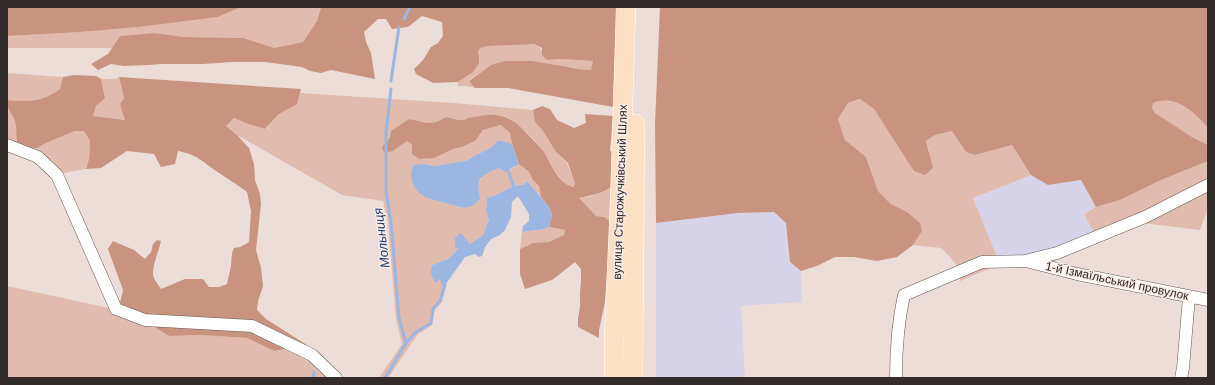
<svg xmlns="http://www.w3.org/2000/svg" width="1215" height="385" viewBox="0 0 1215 385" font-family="Arial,sans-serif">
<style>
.industrial{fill:#d7d4ea}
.green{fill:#e1bbad}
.forest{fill:#c8947f}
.water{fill:#9cb6e2}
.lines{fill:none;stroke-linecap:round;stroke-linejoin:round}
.stream{stroke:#9cb6e2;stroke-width:3}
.minor-casing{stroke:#635752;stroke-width:13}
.primary-casing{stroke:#fff;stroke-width:20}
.minor{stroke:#fff;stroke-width:12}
.primary{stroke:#fce0c3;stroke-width:19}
.labels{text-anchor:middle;stroke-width:3;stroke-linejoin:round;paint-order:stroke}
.street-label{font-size:12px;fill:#312b29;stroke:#f9ebe5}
.water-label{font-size:13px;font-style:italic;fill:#234178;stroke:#f9ebe5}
</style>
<rect width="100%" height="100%" fill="#ecddd8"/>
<path class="industrial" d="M1031,175L1048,185L1081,180L1096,207L1084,214L1094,233L1049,253L997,257L973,198Z
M774,212L786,223L790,262L801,271L802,302L741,306L745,378H656V223L738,213Z"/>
<path class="green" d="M241,7L322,8L317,21L303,42L274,48L244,38L185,37L154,33L120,36L112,48H7V36L81,32L139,27L218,17Z
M513,44C533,45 538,39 547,60L561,59L593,61L591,70L578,69L563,66L532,61H504L491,65L469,80L475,88L466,86H458V82L464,77L469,75L479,57L478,51L479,48L488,46Z
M7,73L63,77L60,89C42,102 29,102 8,100L7,101Z
M119,77L124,98L120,104L126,120L93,116L96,106L105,98L101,79H116Z
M300,93L454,103L533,110L535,122L543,131L556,152L567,163L575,184L573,187C559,183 551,164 544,152C537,142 515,118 502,116C492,115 478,117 468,118C461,123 454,118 446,117C430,127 427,122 409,119L382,147L393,151L407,141L412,145V154L420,159L434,158L453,149L462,147L475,141L483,130L501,125L510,133L512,144L498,140L492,147L465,161L434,166L424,164L427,198L464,208L483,175L499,168L509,171L519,164L529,172L533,180L539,186L541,197L527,181L523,185C510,185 499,195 487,198L486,211L489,220L483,235L470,244L461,234L455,247L458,249L448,259L432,265L440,278L443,288L445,289L442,302L435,309L432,325L418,334L388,378H379L402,344L396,319L388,222L383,201L342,195L237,135L226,126L234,118L248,124L266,129L279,114L297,104Z
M861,99L874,109L885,126L930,153L926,141L935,135L952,131L966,152L975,155L1012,145L1031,175L973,198L997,257L1049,253L1094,233L1084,214L1096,207L1120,200L1161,180L1208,161V208L1200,230L1143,223L1040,267H993L960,281L958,267L950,257L941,248L913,245L922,231L907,212L891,204L878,191L866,157L845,140L838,119L848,103Z
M1160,100L1180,103L1190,109L1208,128V145L1192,137L1155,113L1152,108L1153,103Z
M7,106C12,114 17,122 17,132C17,137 16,140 18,145L7,141Z
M75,131H84L90,141L89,159L86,169L63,173L29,149L37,148L46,143Z
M613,185L611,222L604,217L596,216L578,198L592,196Z
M549,227L565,230V235L549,242L533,243L520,249L522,232L544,229Z
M7,286L109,308L115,313L156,328L169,336L201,335L247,338L274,351L292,348L310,358L327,378H7Z"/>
<path class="forest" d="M7,7H241L218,17L139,27L81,32L7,36Z
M320,7H617L613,107L508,88H475L469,81L491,65L504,61H532L563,66L578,69L591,70L593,61L561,59L547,60L542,55V48L534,44L488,46L480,48L478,51L479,57V63L473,72L458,82L433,83L416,74L414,69L423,60L431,47L438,43L443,36L442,22L422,16L408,27L392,29L386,19H378L364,32L366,42L371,53L375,79L331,70L321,73L310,71L302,67L265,62H232L203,64H160L149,65L124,66L111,64L98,70L91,64L108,54L120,36L154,33L185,37L244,38L274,48L303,42L317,21L321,8Z
M660,7H1208V128C1194,112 1176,94 1153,103L1152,108L1155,113L1192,137L1208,145V161L1161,180L1120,200L1096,207L1081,180L1048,185L1031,175L1012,145L975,155L966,152L952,131L935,135L926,141L933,168L925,175L914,171L874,109L860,99L848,103L838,119L845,140L866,157L878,191L891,204L907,212L920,223L922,231L913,245L897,257L877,261L854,257H835L817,266L801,271L790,262L786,223L774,212L738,213L656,223L655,124Z
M74,75L96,76L101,79L105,98L96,106L93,116L125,120L120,104L124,98L119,77L301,89L297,104L279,114L265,129L248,124L234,118L226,126L237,135L249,148L254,164L255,180L260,194L261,204L256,250L261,268L263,286L258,301L257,310L266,319L307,345L274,351L247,338L201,335L169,336L156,328L120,303L123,290L108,249L113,241L134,250L145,259L151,252L153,244L157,240L161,241C159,251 150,270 154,278C156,282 159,286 161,289L185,279H203L209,287H219L227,284L231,266L232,253L234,248L240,247L249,242L251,211L247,192C238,185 228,179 219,173C202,162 199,155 178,151L175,164L161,167L154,154L127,151L101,168L86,169L89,159L90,141L84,131H75L46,143L37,148L29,149L18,145C15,137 18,128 14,119C11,112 6,108 8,100C29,102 42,102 60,89L63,77Z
M542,106L550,109L557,120L574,128L586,123L585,114L613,116L610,151L615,152L613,185C603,194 591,195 579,198L596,216L604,217L611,222L605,302L599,330V338L578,327V318L580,307V292L581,281V269L575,262L552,280L525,289L520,274V249L533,243L549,242L564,235L565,230L549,227L552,215L549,207L541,197L539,186L533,180L529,172L519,164L512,144L510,133L501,125L483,130L475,141L462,147L453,149L434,158L419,159L412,154V145L407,141L393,151L384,153L382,147L390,138L391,131L409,119C427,122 430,127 446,117C454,118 461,123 468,118C477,117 487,114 496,115C513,117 522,128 533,140C537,144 541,148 544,152C551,164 558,183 573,187L575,184L568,163L556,152L543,131L535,122L533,110Z"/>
<path class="water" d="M498,140L512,144L519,164L505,172L499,168C479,177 476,177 480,199L472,206L464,208L427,198L418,192L413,184L411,174L413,165L424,164L434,166L465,161L492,147Z
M527,181L549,207L552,215L549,227L544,229L522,232L523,226L529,221V214L518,196L512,202L511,217L505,230L500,235L491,239L485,247L482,256L479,257L475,254L465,257L443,288L440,279L436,283C431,277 430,272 432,265L448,259L458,249L455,247V238L461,233L470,244L483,235L489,220L486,211L487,198C499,195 510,185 523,185Z"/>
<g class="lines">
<path class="stream" d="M404,19L410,7
M391,81L399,27
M507,168L515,189
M406,343L416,332L431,323L433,309L440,301L445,285
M311,378L313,377L314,372
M385,378L406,343L399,318L391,222L386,192V132L391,89"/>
<defs>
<path id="minor" d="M7,145L38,157L57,175L116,309L145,320L252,326L312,355L336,378
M1026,261L1077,274L1208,300
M896,378C896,350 898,322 904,295L982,262L1025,261L1057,253L1145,217L1208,185
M1181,378L1183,368L1189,297"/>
<path id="primary" d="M614,378V338L620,201L626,7
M633,378L635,124"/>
</defs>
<use href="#minor" class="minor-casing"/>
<use href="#primary" class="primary-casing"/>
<use href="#minor" class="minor"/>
<use href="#primary" class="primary"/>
</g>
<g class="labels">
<g class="street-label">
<text transform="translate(620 192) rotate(-88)" y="4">вулиця Старожучківський Шлях</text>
<text transform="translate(1117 281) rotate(12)" y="4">1-й Ізмаїльський провулок</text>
</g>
<g class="water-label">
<text transform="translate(381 238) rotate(-97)" y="5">Мольниця</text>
</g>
</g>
<rect width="1215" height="385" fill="none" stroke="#312b29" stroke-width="16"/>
</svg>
